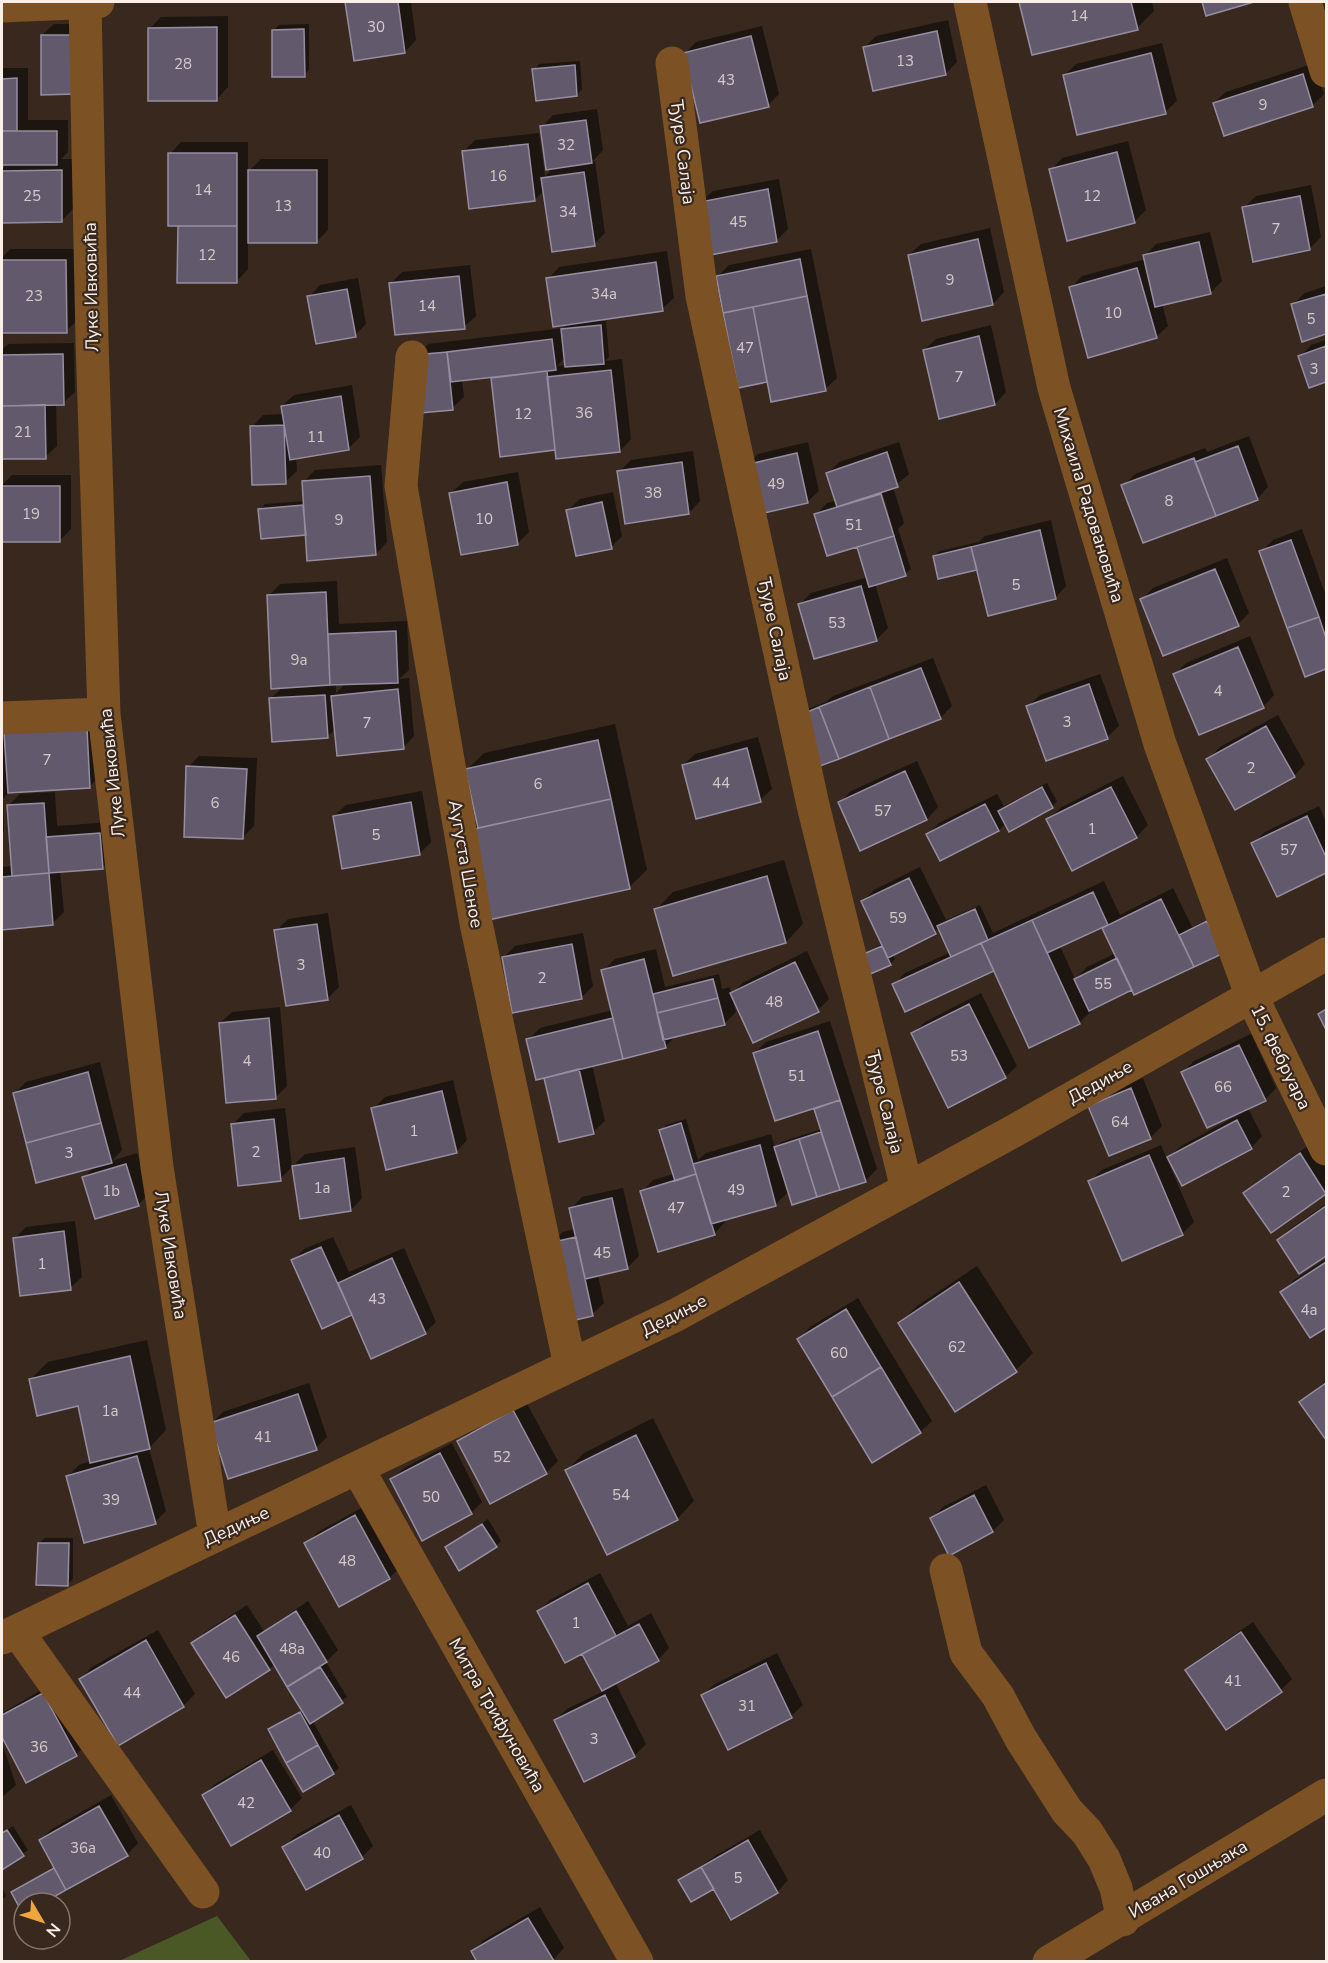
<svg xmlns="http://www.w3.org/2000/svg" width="1328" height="1963" viewBox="0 0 1328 1963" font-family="'Nunito Sans',sans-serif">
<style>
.green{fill:#4a5826}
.shadow{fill:#0007;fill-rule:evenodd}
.building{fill:#625a6c;stroke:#968da2;stroke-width:1.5}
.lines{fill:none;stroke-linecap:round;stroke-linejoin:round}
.minor{stroke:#7c5124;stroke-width:33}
.labels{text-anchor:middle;stroke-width:4.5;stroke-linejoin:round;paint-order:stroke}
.number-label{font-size:15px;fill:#d5caca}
.street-label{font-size:18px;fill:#fbf0e9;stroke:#38281d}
</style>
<rect width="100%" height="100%" fill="#38281d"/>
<path class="green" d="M217,1916L251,1961H119Z"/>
<path class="shadow" d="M347,2H411L416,40L405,52Z
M1021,2H1152L1154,11L1137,28L1033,53Z
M1203,2H1249L1207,14Z
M228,16V87L217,99L150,28L161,17Z
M948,20L957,62L945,74L865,47L876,36Z
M54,24H86V81L42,35Z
M309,24V70L304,75L274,30L279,25Z
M762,26L779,94L768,105L684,54L696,42Z
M1162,43L1177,101L1165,112L1065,75L1076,64Z
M580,61L582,89L577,95L534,70L539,64Z
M1315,63L1324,94L1312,106L1214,103L1226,92Z
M2,68H28V120H68V152L61,159H73V209L61,221H2V170L7,164H2Z
M597,109L603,150L592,162L595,161L605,233L594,244L544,190L535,200L463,152L475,140L539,133L545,176L554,167L542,127L553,115Z
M1128,141L1146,210L1134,222L1051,170L1062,158Z
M181,142H248V172L261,159H328V230L317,241L248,242V269L237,281L179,225L170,154Z
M779,179L788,229L776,241L701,202L713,191Z
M1311,185L1321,237L1309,249L1244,208L1256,196Z
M990,228L1004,292L993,304L909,255L921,244Z
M1210,232L1222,281L1210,293L1162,304L1168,326L1156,337L1071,288L1082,276L1146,259L1145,256L1156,244Z
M10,249H77L78,320L66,331L2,332V258Z
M811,249L837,378L825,389L768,380L739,386L717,277L729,265Z
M667,251L674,298L662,309L599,319V321H606L609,357L605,361L622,359L631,439L620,451L557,448L501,455L492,376L462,380L464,397L452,408L416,356L428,344L564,328L569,323L548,279L559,267ZM565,358L566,365L557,366Z
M470,265L476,316L464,327L391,283L402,272Z
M358,278L366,324L355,335L309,297L320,285Z
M1326,286V333L1303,340L1293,304L1305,293Z
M991,325L1006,392L995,404L924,350L936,339Z
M1326,340V380L1310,386L1300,357L1311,345Z
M74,343L75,392L63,403H56L57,446L45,457L2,458V350L8,344Z
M352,385L360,437L348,449L296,457L297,471L285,482L252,427L263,415L283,414L282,406L294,395Z
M1249,436L1268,487L1257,499L1123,486L1135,474L1205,448L1207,452Z
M808,442L819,491L807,502L746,466L758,454Z
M899,442L909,474L893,487L904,523L898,529L911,569L905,574L875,584L888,628L876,640L799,605L811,593L868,577L858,545L816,515L827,503L837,500L828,473L839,462ZM880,485L893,529H890L877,486Z
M693,451L700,501L689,513L619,472L631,460Z
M381,465L387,542L376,554L307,532L260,509L265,504L305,501L304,482L315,470Z
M518,472L529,532L517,544L451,493L463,482Z
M12,475H71V529L60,540L2,541V485Z
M613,492L622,536L611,547L568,510L580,499Z
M1051,520L1066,586L1055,598L978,568L934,556L940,551L979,542L985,536Z
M1302,529L1326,596V667L1306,675L1261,552L1273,540Z
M1227,558L1249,613L1238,624L1142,600L1153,588Z
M337,581L339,624L407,621L409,670L399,679L409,678L414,736L403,748L336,728L327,737L270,699L283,687L269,596L280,584ZM336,684H345L336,693Z
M1250,636L1274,695L1263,707L1174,675L1186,663Z
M933,658L952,706L940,718L818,765L805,710L826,702L833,696Z
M1100,674L1119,726L1107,737L1028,706L1040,695Z
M1278,715L1305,764L1294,776L1208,759L1220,747Z
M98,717L101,775L90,786L10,791L3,799L4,831L2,834V725Z
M615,724L647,870L629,887L466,832L478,820L467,770L484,753Z
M758,737L772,789L760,800L683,765L695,754Z
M199,756L257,758L254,826L243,837L188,767Z
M917,761L938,807L927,819L860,849L840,802L851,791Z
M1123,776L1148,825L1136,837L1048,820L1060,808Z
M1047,783L1057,801L1052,807L1006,823L999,830L941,859L928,834L939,823L997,794L1004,806Z
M422,791L431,842L419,854L334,816L346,805Z
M55,792L57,826L111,822L114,856L102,868L60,871L64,912L52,924L2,928V867L12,866L8,806L20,794Z
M1319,806L1326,822V871L1278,895L1253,844L1265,832Z
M784,860L803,924L786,942L674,974L656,910L673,892Z
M920,867L946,920L980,905L993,933L1104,881L1120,915L1173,888L1192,927L1212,917L1221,953L1135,993L1133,988L1089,1009L1090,1012L1079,1023L995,969L894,985L905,973L951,952L940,928L893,954L895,959L890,964L860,956L883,943L862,902L874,890ZM1103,926L1116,953L1087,967L1075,979L1060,946Z
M328,913L339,987L328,998L276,931L288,919Z
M583,933L593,986L582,997L503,958L515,946Z
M656,949L665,987L719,974L722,989L730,987L731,994L744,982L807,951L829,999L818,1010L732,997L736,1012L724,1024L677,1035L665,1047L592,1065L605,1121L593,1132L545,1076L528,1040L540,1028L613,1010L603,971L615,959Z
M981,993L1017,1066L1005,1077L913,1033L925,1022Z
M280,1007L287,1086L276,1097L220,1023L232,1012Z
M830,1021L877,1169L866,1180L793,1203L789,1191L776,1204L724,1219L725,1222L714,1234L642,1192L653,1180L674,1174L661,1131L666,1125L686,1119L698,1160L706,1153L771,1134L775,1148L781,1142L822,1129L815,1107L755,1053L766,1042Z
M1251,1034L1276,1088L1265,1100L1248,1108L1262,1136L1251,1148L1169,1157L1181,1146L1242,1113L1183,1072L1194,1061Z
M100,1062L122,1150L112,1161L137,1153L150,1193L138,1205L84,1177L96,1166L15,1093L26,1082Z
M1143,1078L1162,1126L1150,1138L1090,1106L1102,1094Z
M453,1080L467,1140L456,1152L373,1109L385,1097Z
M285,1108L292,1167L305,1154L355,1147L362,1198L351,1210L293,1166L280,1179L233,1124L244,1113Z
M1312,1143L1326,1163V1192L1272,1231L1245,1194L1257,1182Z
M1161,1145L1194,1222L1182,1234L1090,1181L1102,1170Z
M623,1188L639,1256L627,1268L598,1275L604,1303L592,1314L551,1243L563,1232L575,1229L571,1209L582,1197Z
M1326,1204V1254L1300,1272L1278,1240L1290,1229Z
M75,1221L82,1277L70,1288L15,1238L26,1227Z
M333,1237L349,1272L404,1248L436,1322L425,1333L352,1314L293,1261L304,1249Z
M1326,1259V1326L1311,1336L1282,1292L1294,1280Z
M977,1266L1033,1353L1016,1370L900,1323L917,1306Z
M858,1298L932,1421L920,1432L799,1339L810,1327Z
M147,1340L166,1430L149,1448L166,1511L155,1522L68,1476L79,1465L91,1461L79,1404L31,1379L48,1362Z
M1326,1381V1438L1301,1402Z
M309,1383L327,1437L316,1448L211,1424L223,1412Z
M525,1400L558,1461L546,1473L459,1441L470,1430Z
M653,1418L694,1501L677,1519L567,1470L584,1453Z
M452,1443L482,1502L471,1513L392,1479L404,1468Z
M986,1485L1004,1520L993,1531L931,1519L943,1507Z
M367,1505L401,1567L389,1578L306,1544L318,1532Z
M488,1519L501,1541L496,1546L447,1547Z
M45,1538H73V1579L67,1585L39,1543Z
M600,1573L628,1626L651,1613L669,1648L658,1660L615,1682L646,1744L634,1756L555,1720L567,1709L604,1691L583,1652L539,1611L550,1600Z
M308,1601L338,1650L326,1662L347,1697L312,1720L339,1768L333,1773L270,1730L303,1709L275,1664L269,1669L193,1643L205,1632L247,1605L264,1631Z
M1253,1622L1292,1679L1281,1690L1187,1671L1199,1659Z
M158,1630L195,1694L183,1706L118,1743L81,1679L92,1667Z
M777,1653L803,1705L791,1716L703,1695L715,1684Z
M55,1682L87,1743L76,1755L27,1781L2,1734V1713Z
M2,1743L16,1785L2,1797Z
M273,1750L302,1798L290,1810L232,1844L203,1795L215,1784Z
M111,1795L138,1843L127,1855L40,1903H24V1912L13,1892L55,1866L40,1840L52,1829Z
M351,1805L373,1846L362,1857L284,1847L296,1835Z
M13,1826L28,1850L2,1868V1833Z
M760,1830L788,1880L777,1892L714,1887L680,1881L715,1856Z
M2,1887L6,1896L2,1900Z
M540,1907L564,1948L553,1960L478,1962L472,1952L484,1940Z"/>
<path class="building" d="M345,2H398L405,53L354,61Z
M1019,2H1131L1138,30L1032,55Z
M1202,2H1254L1206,16Z
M217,27V101H148V28Z
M304,29L305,77H272V30Z
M937,31L946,75L873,91L863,47Z
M41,35H75V94L41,95Z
M751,36L769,107L700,123L683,53Z
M1151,53L1166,114L1077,135L1063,75Z
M575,65L577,96L536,101L532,69Z
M1303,74L1313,107L1224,136L1213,103Z
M17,78V131H2V79Z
M586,120L592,163L546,170L540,126Z
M2,131H57V165H2Z
M528,144L535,201L469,209L462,151Z
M1117,152L1135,223L1067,241L1049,169Z
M168,153H237V226H168Z
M62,170V222L2,223V171Z
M248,170H317V243H248Z
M584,172L595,246L552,252L541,178Z
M768,189L777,242L710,255L700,202Z
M1300,196L1310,250L1253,262L1242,207Z
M178,226H237V283H177Z
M978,239L993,305L922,321L908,255Z
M1199,242L1211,294L1155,307L1143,255Z
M800,259L807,296L723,313L716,276Z
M2,260H66L67,333H2Z
M656,262L663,311L553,327L546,278Z
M1137,268L1157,338L1088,358L1069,287Z
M459,276L465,329L395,335L389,283Z
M347,289L356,337L316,344L307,296Z
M1326,294V334L1302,342L1291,304Z
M807,296L826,391L771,402L753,307Z
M753,307L767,382L738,388L723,313Z
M601,325L604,364L565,367L561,329Z
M979,336L995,405L939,419L923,350Z
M552,339L556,370L451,382L447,352Z
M1326,346V382L1309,388L1298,356Z
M447,352L453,410L420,413L414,355Z
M63,354L64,405L2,406V355Z
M611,370L620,452L556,459L547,377Z
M547,371L555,450L500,457L491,378Z
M341,396L349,450L290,460L281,406Z
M45,405L46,459H2V406Z
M284,425L286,484L252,485L250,426Z
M1238,446L1258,500L1216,516L1195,462Z
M887,452L898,487L837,507L826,473Z
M797,453L808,503L755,515L745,465Z
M1194,458L1216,516L1143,543L1121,485Z
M682,462L689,514L625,524L617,471Z
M370,476L376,555L307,561L302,481Z
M507,482L518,545L461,555L449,493Z
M2,486H60V542H2Z
M881,494L894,536L827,556L814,514Z
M602,502L612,549L576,556L566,510Z
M303,505L306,535L261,539L258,509Z
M1040,530L1056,599L988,616L971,547Z
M894,536L906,576L869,587L857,547Z
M1291,540L1319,617L1287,628L1259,551Z
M971,547L977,570L938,579L933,556Z
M1215,569L1239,626L1163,656L1140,599Z
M861,586L877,641L814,659L798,604Z
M326,592L330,685L271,689L267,595Z
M1319,617L1326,638V669L1305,677L1287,628Z
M396,631L398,683L330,685L328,634Z
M1238,647L1264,708L1199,735L1173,674Z
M921,668L941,719L889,739L870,687Z
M1089,684L1108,739L1046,761L1026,706Z
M870,687L889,739L839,759L819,707Z
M398,689L404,749L337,756L331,696Z
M325,695L328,738L272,742L269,698Z
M819,707L839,759L817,767L798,716Z
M1266,726L1295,777L1235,810L1206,759Z
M87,728L90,788L8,793L4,733Z
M598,740L611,799L478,828L465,769Z
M747,748L761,802L696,819L682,765Z
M186,766L247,769L243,839L184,837Z
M905,771L927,820L860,851L838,802Z
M1042,787L1053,808L1009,832L998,811Z
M1111,787L1137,838L1072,871L1046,819Z
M611,799L630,889L484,921L465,831Z
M411,802L420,855L342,869L333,816Z
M44,803L49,873L12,876L7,805Z
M985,804L999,831L940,861L926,834Z
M1307,816L1326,857V873L1277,897L1251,843Z
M100,833L103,869L49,873L46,837Z
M49,873L53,925L2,930V877Z
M767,876L786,943L673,976L654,909Z
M909,878L936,934L888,958L861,901Z
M1093,892L1108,925L1047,953L1032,920Z
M1161,899L1194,967L1134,995L1102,928Z
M975,909L988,940L951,957L937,926Z
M1032,920L1080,1024L1029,1048L981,943Z
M1207,921L1222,954L1194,967L1179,935Z
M317,924L328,1000L286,1006L274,930Z
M981,943L994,971L905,1012L892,984Z
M572,944L582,999L512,1013L502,957Z
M882,946L891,965L868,975L859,956Z
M1117,958L1132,990L1089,1011L1074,979Z
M644,959L666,1048L623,1059L601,970Z
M795,962L819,1012L753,1043L730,993Z
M713,979L718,998L657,1013L653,994Z
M718,998L725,1025L663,1040L657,1013Z
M969,1004L1006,1078L948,1108L911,1033Z
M1326,1009V1030L1318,1014Z
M269,1018L276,1099L226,1103L219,1023Z
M613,1018L623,1059L536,1080L526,1039Z
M818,1031L840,1100L775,1121L753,1053Z
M1239,1045L1266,1101L1207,1128L1181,1072Z
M579,1069L594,1134L559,1142L544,1078Z
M88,1072L101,1123L26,1143L13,1093Z
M1131,1088L1151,1139L1109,1156L1088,1106Z
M442,1091L457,1153L386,1170L371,1108Z
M840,1100L866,1182L840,1190L814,1109Z
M274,1119L281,1181L238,1186L231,1124Z
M1237,1120L1252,1149L1182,1186L1167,1157Z
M101,1123L112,1163L36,1183L26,1143Z
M681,1123L696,1174L675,1181L659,1130Z
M821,1132L840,1190L817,1197L799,1139Z
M799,1139L817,1197L792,1205L774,1147Z
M760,1145L776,1206L711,1224L693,1164Z
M1300,1153L1326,1194L1271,1233L1243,1193Z
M1149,1155L1183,1235L1122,1261L1088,1181Z
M344,1158L351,1211L300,1219L292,1166Z
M126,1164L139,1206L95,1219L82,1177Z
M696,1174L715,1235L658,1252L640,1191Z
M612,1198L628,1269L585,1279L569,1208Z
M1326,1206V1256L1299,1274L1277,1240Z
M64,1231L71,1290L20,1296L13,1238Z
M576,1237L593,1316L567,1322L549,1243Z
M321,1247L352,1315L322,1329L291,1260Z
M392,1258L426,1334L371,1359L338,1283Z
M1326,1262V1328L1310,1338L1280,1292Z
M959,1282L1017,1372L955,1412L898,1323Z
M846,1309L881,1367L832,1397L797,1339Z
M130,1356L150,1449L90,1463L78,1406L37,1416L29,1379Z
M881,1367L921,1433L872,1463L832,1397Z
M1326,1383V1440L1299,1402Z
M298,1394L317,1450L228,1479L210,1423Z
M513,1410L547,1474L490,1504L457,1441Z
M636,1435L678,1520L607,1555L565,1470Z
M440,1453L472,1514L422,1541L390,1479Z
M137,1456L156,1524L84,1543L66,1476Z
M974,1495L993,1532L949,1556L930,1518Z
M355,1515L390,1579L339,1607L304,1543Z
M482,1524L497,1547L459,1571L445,1547Z
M38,1543H69L68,1586L36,1585Z
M588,1583L616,1636L565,1663L537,1611Z
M296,1611L327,1662L287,1687L257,1636Z
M235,1615L270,1670L226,1698L191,1643Z
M639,1624L659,1661L602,1691L582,1654Z
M1241,1632L1282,1692L1226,1730L1185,1670Z
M146,1640L184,1707L118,1746L79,1679Z
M766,1663L792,1718L728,1750L701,1695Z
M320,1667L343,1703L310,1724L287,1687Z
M43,1693L77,1756L26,1783L2,1737V1715Z
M605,1695L635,1757L584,1782L554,1720Z
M300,1712L318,1745L286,1763L268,1729Z
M318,1745L334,1774L303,1792L286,1763Z
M261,1760L291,1811L231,1846L202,1795Z
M99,1806L128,1856L66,1890L39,1840Z
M339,1815L363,1859L306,1890L282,1847Z
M7,1830L24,1856L2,1870V1833Z
M748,1840L778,1893L731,1920L701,1867Z
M701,1867L714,1889L691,1902L678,1880Z
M54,1868L66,1890L43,1903H24L23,1914L11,1892Z
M528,1918L554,1961L477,1962L471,1951Z"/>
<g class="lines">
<path class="minor" d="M970,2L1054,388L1160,744L1252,997L1326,1149
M1305,2L1326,71
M85,3L92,340L104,714L157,1167L215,1536
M2,6L98,2
M672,63L702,296L813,805L907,1189
M412,357L401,486L476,923L570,1366
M2,718L104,714
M358,1469L637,1962
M946,1570L966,1653L998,1696L1021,1739L1067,1811L1087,1832L1104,1859L1116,1888L1123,1920
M17,1631L203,1892
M2,1638L676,1315L1012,1132L1326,954
M1049,1962L1326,1795"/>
</g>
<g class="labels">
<g class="number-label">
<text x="1079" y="21">14</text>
<text x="376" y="32">30</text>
<text x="905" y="66">13</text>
<text x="183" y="69">28</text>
<text x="726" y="85">43</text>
<text x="1263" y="110">9</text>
<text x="566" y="150">32</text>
<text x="498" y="181">16</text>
<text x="203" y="195">14</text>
<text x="32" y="201">25</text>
<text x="1092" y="201">12</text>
<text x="283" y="211">13</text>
<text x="568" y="217">34</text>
<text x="738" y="227">45</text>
<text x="1276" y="234">7</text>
<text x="207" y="260">12</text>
<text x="950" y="285">9</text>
<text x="604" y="299">34a</text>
<text x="34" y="301">23</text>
<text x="427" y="311">14</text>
<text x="1113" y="318">10</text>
<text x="1311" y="324">5</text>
<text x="745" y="353">47</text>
<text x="1314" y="374">3</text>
<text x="959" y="382">7</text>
<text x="584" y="418">36</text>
<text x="523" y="419">12</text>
<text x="23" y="437">21</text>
<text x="316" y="442">11</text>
<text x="776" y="489">49</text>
<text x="653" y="498">38</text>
<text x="1169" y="506">8</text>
<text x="31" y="519">19</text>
<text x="484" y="524">10</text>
<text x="339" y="525">9</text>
<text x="854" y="530">51</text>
<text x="1016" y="590">5</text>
<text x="837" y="628">53</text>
<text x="299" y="665">9a</text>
<text x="1218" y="696">4</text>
<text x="1067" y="727">3</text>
<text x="367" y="728">7</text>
<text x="47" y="765">7</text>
<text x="1251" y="773">2</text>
<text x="721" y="788">44</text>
<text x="538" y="789">6</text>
<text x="215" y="808">6</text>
<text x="883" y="816">57</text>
<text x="1092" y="834">1</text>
<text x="376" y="840">5</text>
<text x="1289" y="855">57</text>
<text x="898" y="923">59</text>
<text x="301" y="970">3</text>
<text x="542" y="983">2</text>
<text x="1103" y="989">55</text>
<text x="774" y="1007">48</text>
<text x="959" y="1061">53</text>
<text x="247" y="1066">4</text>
<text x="797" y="1081">51</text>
<text x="1223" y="1092">66</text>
<text x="1120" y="1127">64</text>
<text x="414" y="1136">1</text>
<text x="256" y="1157">2</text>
<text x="69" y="1158">3</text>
<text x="322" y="1193">1a</text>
<text x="736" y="1195">49</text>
<text x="111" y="1196">1b</text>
<text x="1286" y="1197">2</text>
<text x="676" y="1213">47</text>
<text x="602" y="1258">45</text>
<text x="42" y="1269">1</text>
<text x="377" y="1304">43</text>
<text x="1309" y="1315">4a</text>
<text x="957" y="1352">62</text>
<text x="839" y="1358">60</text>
<text x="110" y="1416">1a</text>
<text x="263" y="1442">41</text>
<text x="502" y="1462">52</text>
<text x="621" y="1500">54</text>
<text x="431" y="1502">50</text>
<text x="111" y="1505">39</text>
<text x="347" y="1566">48</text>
<text x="576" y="1628">1</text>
<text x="292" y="1654">48a</text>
<text x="231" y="1662">46</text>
<text x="1233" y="1686">41</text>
<text x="132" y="1698">44</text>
<text x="747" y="1711">31</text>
<text x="594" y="1744">3</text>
<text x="39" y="1752">36</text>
<text x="246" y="1808">42</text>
<text x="83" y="1853">36a</text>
<text x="322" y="1858">40</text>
<text x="738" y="1883">5</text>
</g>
<g class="street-label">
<text transform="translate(683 152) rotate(83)" y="6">Ђуре Салаја</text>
<text transform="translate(91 287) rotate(-91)" y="6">Луке Ивковића</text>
<text transform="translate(1089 505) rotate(73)" y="6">Михаила Радовановића</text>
<text transform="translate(775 629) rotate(78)" y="6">Ђуре Салаја</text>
<text transform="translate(112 773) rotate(-96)" y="6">Луке Ивковића</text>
<text transform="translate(466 864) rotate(80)" y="6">Аугуста Шеное</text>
<text transform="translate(1281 1057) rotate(64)" y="6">15. фебруара</text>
<text transform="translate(1100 1082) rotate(-29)" y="6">Дедиње</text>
<text transform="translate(885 1102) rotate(76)" y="6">Ђуре Салаја</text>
<text transform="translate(171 1255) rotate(81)" y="6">Луке Ивковића</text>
<text transform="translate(674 1315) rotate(-27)" y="6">Дедиње</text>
<text transform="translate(236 1526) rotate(-25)" y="6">Дедиње</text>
<text transform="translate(497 1715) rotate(60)" y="6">Митра Трифуновића</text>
<text transform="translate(1188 1879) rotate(-31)" y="6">Ивана Гошњака</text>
</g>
</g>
<rect width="1328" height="1963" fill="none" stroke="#fbf0e9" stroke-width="6"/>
<g transform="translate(42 1921) rotate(129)"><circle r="28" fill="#38281d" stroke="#86786f" stroke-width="1.5"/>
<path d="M0-4.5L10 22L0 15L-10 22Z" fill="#f0a63e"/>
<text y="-9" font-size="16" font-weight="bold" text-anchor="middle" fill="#fbf0e9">N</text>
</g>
</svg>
